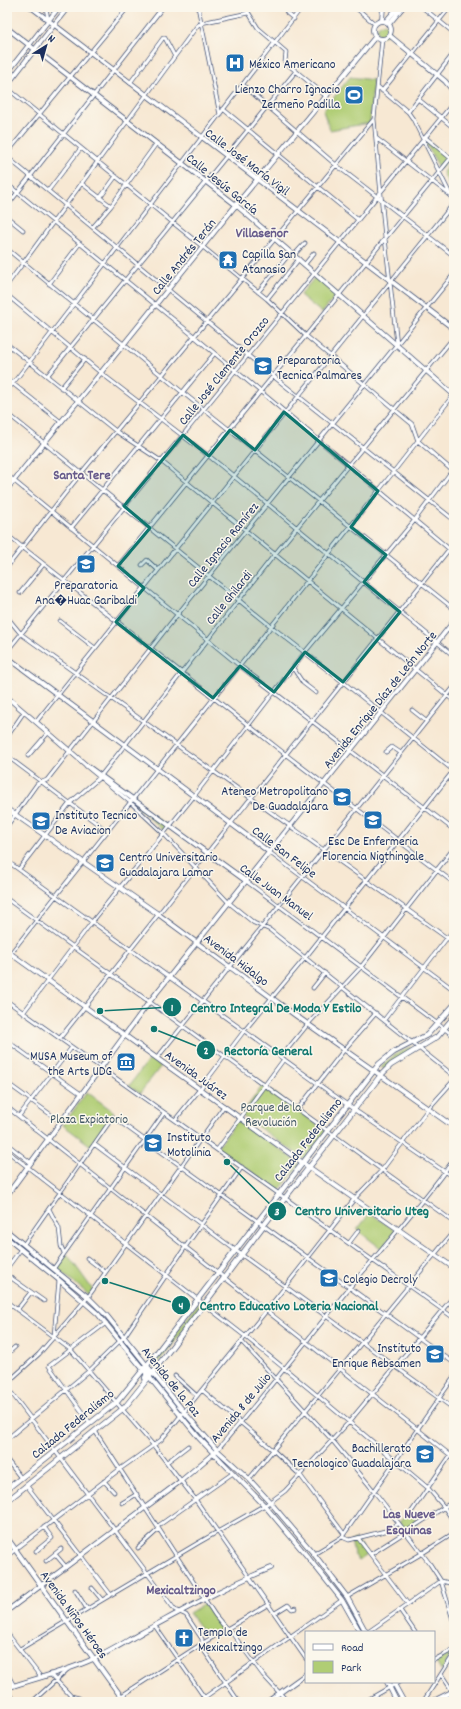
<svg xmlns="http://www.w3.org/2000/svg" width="461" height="1709" viewBox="0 0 461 1709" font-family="Dekko,sans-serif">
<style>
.green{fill:#b0cd74;stroke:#667e69}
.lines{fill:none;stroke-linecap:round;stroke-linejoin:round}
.street-casing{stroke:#3c4b70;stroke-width:4.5}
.secondary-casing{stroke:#3c4b70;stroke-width:5.5}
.primary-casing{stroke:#3c4b70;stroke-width:6}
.street{stroke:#fff;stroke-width:3}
.secondary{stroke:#fff;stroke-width:4}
.primary{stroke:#fff;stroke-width:4.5}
.marked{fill:#0f766e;fill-opacity:0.2;stroke:#0f766e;stroke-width:3;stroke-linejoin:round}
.labels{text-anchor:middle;stroke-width:3;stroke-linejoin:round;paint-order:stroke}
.poi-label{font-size:13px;fill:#1b2f5e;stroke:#fbf7ec;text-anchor:start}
.street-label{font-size:13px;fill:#1b2f5e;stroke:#fbf7ec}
.park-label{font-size:13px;fill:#405664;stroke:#fbf7ec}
.neighbourhood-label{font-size:14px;font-weight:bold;fill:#665a8b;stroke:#fbf7ec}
.leader{fill:none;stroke:#0f766e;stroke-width:1.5}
.callout-dot{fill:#0f766e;stroke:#fbf7ec;stroke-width:1.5}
.mark-label{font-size:12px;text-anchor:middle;font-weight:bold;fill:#fff}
.callout-label{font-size:14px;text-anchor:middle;font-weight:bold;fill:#0f766e;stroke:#fbf7ec;stroke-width:3;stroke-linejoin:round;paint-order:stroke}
</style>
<rect width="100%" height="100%" fill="#fbf7ec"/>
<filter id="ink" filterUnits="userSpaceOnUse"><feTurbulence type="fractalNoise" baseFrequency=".025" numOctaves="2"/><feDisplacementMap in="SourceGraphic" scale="8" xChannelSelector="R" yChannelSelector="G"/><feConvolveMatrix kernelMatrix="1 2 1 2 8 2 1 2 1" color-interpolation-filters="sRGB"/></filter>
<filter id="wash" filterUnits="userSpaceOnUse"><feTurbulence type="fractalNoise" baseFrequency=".012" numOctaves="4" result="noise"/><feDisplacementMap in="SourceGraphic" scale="16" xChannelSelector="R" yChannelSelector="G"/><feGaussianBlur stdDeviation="0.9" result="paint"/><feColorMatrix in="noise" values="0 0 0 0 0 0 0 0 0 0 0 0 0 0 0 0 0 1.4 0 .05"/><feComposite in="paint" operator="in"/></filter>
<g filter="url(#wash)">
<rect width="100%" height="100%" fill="#f7e8d3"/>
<path class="green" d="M377 30a6 6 0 1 1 12 0a6 6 0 1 1-12 0Z
M350,77L373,80L370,123L330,130L323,111Z
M425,139L448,159L440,169L424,140Z
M451,162L454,164V197L443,172Z
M316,276L337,294L322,313L300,295Z
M133,801L168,826L164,831L133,803Z
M410,1047L414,1050L397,1058L384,1069L381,1067L394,1055Z
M150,1058L161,1066L140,1093L129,1086Z
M263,1085L326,1131L304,1159L241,1115Z
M87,1092L114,1112L91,1146L63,1125Z
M238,1119L300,1164L279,1191L217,1148Z
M370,1213L396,1231L382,1249L357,1230Z
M67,1254L93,1290L89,1295L57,1268Z
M199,1302L203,1305L155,1367L152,1364Z
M409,1513L418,1522L406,1531L399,1522Z
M356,1539L367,1555L359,1561L354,1554L351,1541Z
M204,1604L222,1629L207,1637L189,1613Z
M451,1653L452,1654L441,1671L436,1662Z"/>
</g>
<g filter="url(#ink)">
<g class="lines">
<defs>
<path id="street" d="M46,7L48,20
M198,7L220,115
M245,7L258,28L286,52L285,62L327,97
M284,7L287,13L294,19
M355,7L375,24
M422,7L454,33
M382,39L374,119L385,238L397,344
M130,83L163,38H165L174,55
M243,85L336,165L454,256
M378,87L408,112L413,119L454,202
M7,88L267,299L305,335L412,424L418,441L454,472
M382,91L450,7
M418,99L454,128
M223,109L357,219
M408,112L454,53
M425,137L454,161
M376,138L450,195
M7,153L128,7
M7,157L273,376L454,520
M81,183L111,206
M7,184L195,337L454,553
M48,191L81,148
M100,198L116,176
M7,206L163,7
M7,217L23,230
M93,227L111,206L156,144
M7,249L182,392L454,609
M294,255L305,243
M305,264L314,253
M49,284L80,243
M7,285L197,26L201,23L248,13
M258,292L291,252
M7,295L101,373L209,456L454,656
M267,299L299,259
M7,344L117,432L161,461L454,701
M47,376L296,71
M7,379L61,422
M61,388L85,359
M7,391L302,7
M7,413L272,627L343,682L454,771
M7,475L240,666L454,830
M71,528L214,354
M7,535L285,754L454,883
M142,565L147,560L158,570
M118,566L454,154
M7,567L82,472L374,119
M20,593L43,565
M7,617L21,634L454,943
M60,621L95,648
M7,651L454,102
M293,668L303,683L316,693
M412,710L426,721
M36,722L454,203
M7,737L24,712
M386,752L392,747L401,753
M7,756L107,831
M28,756L48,733
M86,766L130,802L164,834L228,902L254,923L270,930L454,1076
M7,826L37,784L47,780L177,615L454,274
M269,852L454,990
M7,861L356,1111L454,1178
M19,869L70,803L99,778L275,554L454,337
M246,881L454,1036
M7,899L454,1222
M7,958C155,769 308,584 454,394
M313,988L325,973
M7,1001L454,1318
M23,1013L92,922L194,796L305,652L414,521L454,468
M384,1020L454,929
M60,1038L454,543
M7,1041L81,1094
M281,1057L308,1024L361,967L454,848
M157,1058L454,687
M7,1083L61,1122
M7,1107L454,1458
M298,1109L344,1050L376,1013
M19,1116L72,1047
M175,1120L200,1089L244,1031L305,958L454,770
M7,1144L31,1163
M94,1144L235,1250L454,1409
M217,1150L284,1059
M7,1151L246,1337L318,1396L428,1488L444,1507L454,1522
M49,1209L59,1228L61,1246L64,1253
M349,1243L359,1230
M24,1244L113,1117L454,1363
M87,1258L105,1272
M7,1268L21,1249
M54,1268L164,1113
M7,1275L44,1301
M7,1302L71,1350L154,1446L195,1499L306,1659
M17,1310L31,1292
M54,1336L59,1280
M242,1342L332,1440L374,1491L430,1564L441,1581L454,1623
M7,1354L15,1347
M175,1376L197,1396
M7,1383L39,1354L88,1297L224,1106
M7,1387L175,1610L186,1615L202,1639V1646L205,1652L239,1702
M202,1390L273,1450L300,1475L344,1534
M90,1423L49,1366L106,1323
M95,1431L215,1615L224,1626L232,1633L263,1675L288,1702
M7,1439L90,1370L124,1337L186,1246L242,1167
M217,1450C263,1397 306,1341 350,1287C385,1245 422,1204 454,1159
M7,1460L21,1478
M167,1462L188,1446
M249,1479L454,1231
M104,1481L114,1492
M27,1486L111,1595
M122,1503L137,1494
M412,1511L454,1450
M158,1526L233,1473
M342,1537L454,1377
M358,1538L408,1604
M138,1548L159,1529
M36,1551L52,1538L44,1527
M55,1554L66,1567
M314,1554L342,1537L349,1540L385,1531L398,1524
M371,1554L454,1501
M7,1556L120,1469L161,1440L267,1310L355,1198L382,1170L428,1109L454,1080
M46,1561L61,1549
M441,1581L454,1584
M92,1588L102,1600
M75,1590L87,1609
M347,1597L421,1554L454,1533
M400,1610L415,1632
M275,1613L288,1605L292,1609L296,1608
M155,1626L204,1697
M368,1632L441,1581
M7,1633L40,1676
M20,1649L198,1543L270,1502L285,1491L349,1422L454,1296
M434,1660L454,1649
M7,1673L14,1686
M50,1674L71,1696L79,1698L84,1702
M441,1674L453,1692
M32,1702L67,1670
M112,1702L203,1643L269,1604
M198,1702L342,1600
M364,1702L399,1682
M423,1702L454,1654"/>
<path id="secondary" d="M31,7L454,329
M382,20L383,7
M373 30a9 9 0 1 1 18 0a9 9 0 1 1-18 0Z
M386,21L398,7
M389,24L403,7
M7,28L236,205L454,395
M389,35L445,81L454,92
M7,73L59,7
M7,85L68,7
M7,489L236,205L376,36
M7,657L269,852
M7,697L86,765L246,881
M7,809L158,914L295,1015L454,1127
M7,951L310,1168L454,1268
M7,1195L150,1001L454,621
M7,1231L88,1297L107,1316L185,1413L217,1450L249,1479L270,1502L314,1554L347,1597L366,1632
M7,1238L59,1280L98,1314L199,1438L265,1506L307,1556L342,1600L360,1632
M7,1611L182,1480L215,1452
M387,1682L397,1702
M393,1682L404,1702
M7,1688C36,1678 65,1672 93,1659C110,1652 125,1642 141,1633C184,1610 226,1586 271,1568
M7,1693L16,1702
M267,1702L306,1674"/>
<path id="primary" d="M145,1378L149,1369
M7,1489L117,1402L148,1364L379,1064L394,1052L427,1035L454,1005
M7,1501L125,1407L153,1372L264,1225L381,1075L391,1065L437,1037L454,1017
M7,1538L125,1702
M432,1702L454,1691"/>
</defs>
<use href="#street" class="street-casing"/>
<use href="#secondary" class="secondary-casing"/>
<use href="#primary" class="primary-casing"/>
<use href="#street" class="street"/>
<use href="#secondary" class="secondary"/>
<use href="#primary" class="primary"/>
</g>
</g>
<path class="marked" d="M284,412L378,491L351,527L386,555L364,582L400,612L343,682L305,652L274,692L240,666L213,698L116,622L144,588L118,566L150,528L124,506L183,435L209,456L230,430L255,450Z"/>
<defs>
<symbol id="hospital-square" viewBox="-11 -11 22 22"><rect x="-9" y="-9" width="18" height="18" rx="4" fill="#1f6fb2" stroke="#fbf7ec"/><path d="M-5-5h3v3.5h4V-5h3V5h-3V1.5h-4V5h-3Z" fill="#fff"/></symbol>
<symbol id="stadium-square" viewBox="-11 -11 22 22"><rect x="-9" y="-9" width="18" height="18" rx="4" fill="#1f6fb2" stroke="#fbf7ec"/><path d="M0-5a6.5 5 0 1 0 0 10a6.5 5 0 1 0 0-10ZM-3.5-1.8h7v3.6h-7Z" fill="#fff"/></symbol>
<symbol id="temple-square" viewBox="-11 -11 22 22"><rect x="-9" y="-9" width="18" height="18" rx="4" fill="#1f6fb2" stroke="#fbf7ec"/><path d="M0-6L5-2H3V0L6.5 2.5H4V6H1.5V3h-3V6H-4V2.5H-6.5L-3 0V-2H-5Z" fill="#fff"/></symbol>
<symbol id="university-square" viewBox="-11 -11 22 22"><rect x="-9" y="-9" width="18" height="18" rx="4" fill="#1f6fb2" stroke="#fbf7ec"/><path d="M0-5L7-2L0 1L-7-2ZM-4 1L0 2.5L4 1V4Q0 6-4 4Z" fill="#fff"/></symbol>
<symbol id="museum-square" viewBox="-11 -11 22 22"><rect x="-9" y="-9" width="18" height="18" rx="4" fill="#1f6fb2" stroke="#fbf7ec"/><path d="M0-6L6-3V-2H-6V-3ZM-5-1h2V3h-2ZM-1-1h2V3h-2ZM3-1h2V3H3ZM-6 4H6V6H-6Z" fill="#fff"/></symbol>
<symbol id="church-square" viewBox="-11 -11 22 22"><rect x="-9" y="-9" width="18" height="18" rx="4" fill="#1f6fb2" stroke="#fbf7ec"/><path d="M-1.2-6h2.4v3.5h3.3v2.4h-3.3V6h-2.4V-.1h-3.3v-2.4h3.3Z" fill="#fff"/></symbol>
</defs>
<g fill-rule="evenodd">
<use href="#hospital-square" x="224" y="52" width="22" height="22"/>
<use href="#stadium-square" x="343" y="84" width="22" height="22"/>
<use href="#temple-square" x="217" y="249" width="22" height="22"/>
<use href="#university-square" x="252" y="355" width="22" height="22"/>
<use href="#university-square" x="75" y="553" width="22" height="22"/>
<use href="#university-square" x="331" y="786" width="22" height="22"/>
<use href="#university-square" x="362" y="809" width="22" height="22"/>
<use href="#university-square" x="30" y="810" width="22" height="22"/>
<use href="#university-square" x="94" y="852" width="22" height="22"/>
<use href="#museum-square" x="115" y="1051" width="22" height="22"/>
<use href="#university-square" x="142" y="1132" width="22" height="22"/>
<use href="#university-square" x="318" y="1267" width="22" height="22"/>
<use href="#university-square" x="424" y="1343" width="22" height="22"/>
<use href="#university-square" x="414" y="1443" width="22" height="22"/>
<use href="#church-square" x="173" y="1627" width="22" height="22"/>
</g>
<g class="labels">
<g class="poi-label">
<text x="249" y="68">México Americano</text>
<text x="340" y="93" text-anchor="end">Lienzo Charro Ignacio<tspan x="340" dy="15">Zermeño Padilla</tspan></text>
<text x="242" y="258">Capilla San<tspan x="242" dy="15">Atanasio</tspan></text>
<text x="277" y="364">Preparatoria<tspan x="277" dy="15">Tecnica Palmares</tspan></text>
<text x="86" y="589" text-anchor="middle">Preparatoria<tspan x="86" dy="15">Ana�Huac Garibaldi</tspan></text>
<text x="328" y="795" text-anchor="end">Ateneo Metropolitano<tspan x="328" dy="15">De Guadalajara</tspan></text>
<text x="55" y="819">Instituto Tecnico<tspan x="55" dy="15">De Aviacion</tspan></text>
<text x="373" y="845" text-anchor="middle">Esc De Enfermeria<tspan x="373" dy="15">Florencia Nigthingale</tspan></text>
<text x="119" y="861">Centro Universitario<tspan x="119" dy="15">Guadalajara Lamar</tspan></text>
<text x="112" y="1060" text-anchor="end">MUSA Museum of<tspan x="112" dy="15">the Arts UDG</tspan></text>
<text x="167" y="1141">Instituto<tspan x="167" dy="15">Motolinia</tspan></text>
<text x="343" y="1283">Colegio Decroly</text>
<text x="421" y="1352" text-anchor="end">Instituto<tspan x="421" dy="15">Enrique Rebsamen</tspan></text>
<text x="411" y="1452" text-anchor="end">Bachillerato<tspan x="411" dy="15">Tecnologico Guadalajara</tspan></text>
<text x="198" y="1636">Templo de<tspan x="198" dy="15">Mexicaltzingo</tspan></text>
</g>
<g class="street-label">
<text transform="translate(248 161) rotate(37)" y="5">Calle José María Vigil</text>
<text transform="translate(223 183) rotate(39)" y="5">Calle Jesús García</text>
<text transform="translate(183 256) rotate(-51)" y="5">Calle Andrés Terán</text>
<text transform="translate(223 370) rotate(-51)" y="5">Calle José Clemente Orozco</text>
<text transform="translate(222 544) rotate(-51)" y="5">Calle Ignacio Ramírez</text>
<text transform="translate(228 597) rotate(-51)" y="5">Calle Ghilardi</text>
<text transform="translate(379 699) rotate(-51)" y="5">Avenida Enrique Díaz de León Norte</text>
<text transform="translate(285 851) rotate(37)" y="5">Calle San Felipe</text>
<text transform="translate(277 891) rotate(36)" y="5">Calle Juan Manuel</text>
<text transform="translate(237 959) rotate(37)" y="5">Avenida Hidalgo</text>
<text transform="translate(197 1074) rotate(36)" y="5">Avenida Juárez</text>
<text transform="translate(307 1139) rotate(-52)" y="5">Calzada Federalismo</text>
<text transform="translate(172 1381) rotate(51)" y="5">Avenida de la Paz</text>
<text transform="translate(240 1407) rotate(-50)" y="5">Avenida 8 de Julio</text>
<text transform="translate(72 1423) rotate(-39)" y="5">Calzada Federalismo</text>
<text transform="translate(75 1614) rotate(54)" y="5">Avenida Niños Héroes</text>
</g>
<g class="park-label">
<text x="271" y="1111">Parque de la<tspan x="271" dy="15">Revolución</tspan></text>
<text x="89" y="1123">Plaza Expiatorio</text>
</g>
<g class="neighbourhood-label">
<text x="262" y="237">Villaseñor</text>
<text x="82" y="479">Santa Tere</text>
<text x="409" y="1518">Las Nueve<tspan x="409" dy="16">Esquinas</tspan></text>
<text x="181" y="1594">Mexicaltzingo</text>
</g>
</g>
<path class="leader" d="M100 1011L172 1007M154 1029L206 1050M227 1162L277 1211M105 1281L181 1305"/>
<g class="callout-dot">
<circle cx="100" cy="1011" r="4"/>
<circle cx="154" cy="1029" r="4"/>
<circle cx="227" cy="1162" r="4"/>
<circle cx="105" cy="1281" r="4"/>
<circle cx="172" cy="1007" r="10"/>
<circle cx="206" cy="1050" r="10"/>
<circle cx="277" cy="1211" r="10"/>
<circle cx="181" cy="1305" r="10"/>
</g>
<g class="mark-label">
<text x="172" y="1011">1</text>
<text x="206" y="1054">2</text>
<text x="277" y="1215">3</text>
<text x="181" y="1309">4</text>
</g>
<g class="callout-label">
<text x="276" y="1012">Centro Integral De Moda Y Estilo</text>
<text x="268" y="1055">Rectoría General</text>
<text x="362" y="1215">Centro Universitario Uteg</text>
<text x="289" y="1310">Centro Educativo Loteria Nacional</text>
</g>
<rect width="461" height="1709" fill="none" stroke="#fbf7ec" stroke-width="24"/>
<rect x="305" y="1631" width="130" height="52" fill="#fbf7ec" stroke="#a1a7b3"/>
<rect x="313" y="1644" width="20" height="6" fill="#ffffff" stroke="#a1a7b3"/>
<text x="341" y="1651" font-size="12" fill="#1b2f5e">Road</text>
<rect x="313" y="1661" width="20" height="12" fill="#b0cd74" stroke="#a1a7b3"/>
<text x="341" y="1671" font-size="12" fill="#1b2f5e">Park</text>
<g transform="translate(46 46) rotate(37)" stroke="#fbf7ec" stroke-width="3" paint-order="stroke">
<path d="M0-3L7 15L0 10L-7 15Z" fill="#1b2f5e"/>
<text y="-6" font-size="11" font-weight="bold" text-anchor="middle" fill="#1b2f5e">N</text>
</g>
</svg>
